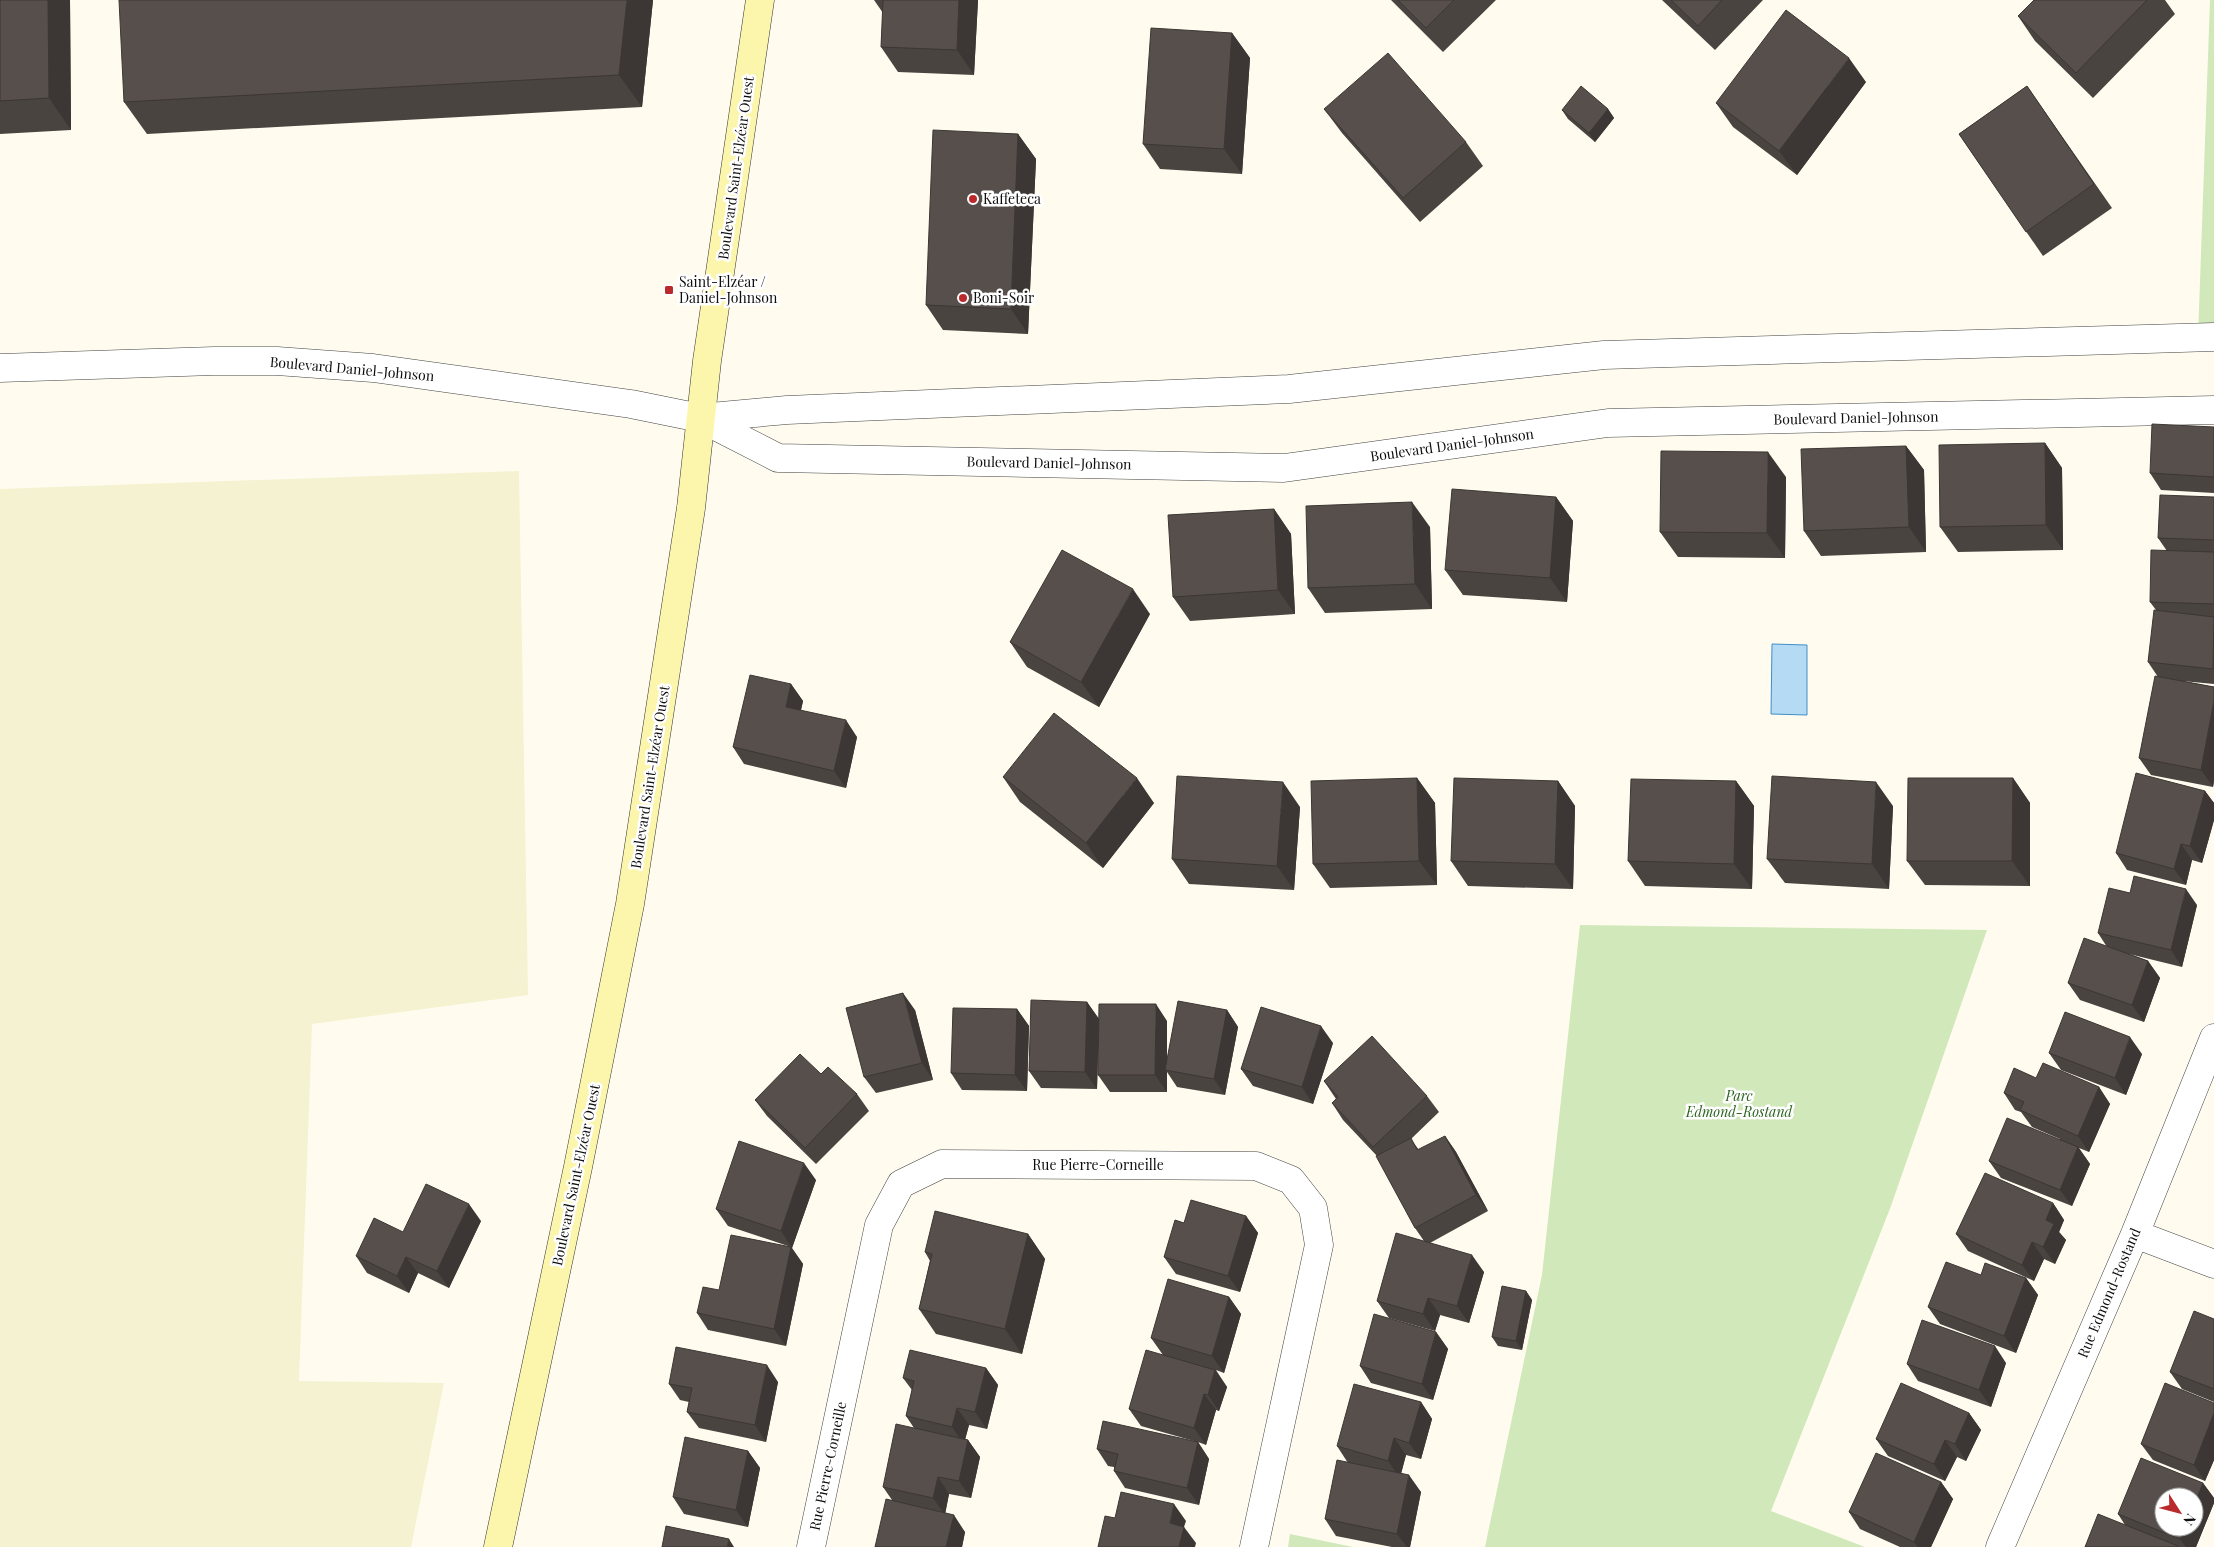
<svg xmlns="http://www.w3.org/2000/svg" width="2214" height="1547" viewBox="0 0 2214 1547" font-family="'Playfair Display',serif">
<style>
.farmland{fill:#f4f2d0}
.green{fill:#d0e8ba}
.water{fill:#b5dbf4;stroke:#3e8ec9}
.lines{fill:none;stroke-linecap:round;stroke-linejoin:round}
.street-casing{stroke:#414141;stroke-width:29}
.secondary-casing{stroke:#303030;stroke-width:29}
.street{stroke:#fff;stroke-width:28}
.secondary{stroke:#fcf6ac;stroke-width:28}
.wall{fill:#4a4440}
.shaded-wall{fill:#3c3734}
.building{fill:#564f4b;stroke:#3c3734}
.poi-dot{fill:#ba2a2c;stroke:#fff;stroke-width:2}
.labels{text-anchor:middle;stroke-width:5;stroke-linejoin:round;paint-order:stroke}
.street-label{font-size:14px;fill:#0e0e0e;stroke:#fff}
.poi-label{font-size:14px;fill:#0e0e0e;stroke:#fff;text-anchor:start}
.park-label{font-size:14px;font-style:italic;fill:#2c6420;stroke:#fff}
</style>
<rect width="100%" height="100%" fill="#fffcef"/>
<path class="farmland" d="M519,471L528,995L312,1024L299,1381L444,1383L411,1547H0V489Z"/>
<path class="green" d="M2210,0H2214V337L2198,338Z
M1580,925L1987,930L1891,1206L1771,1511L1865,1547H1485L1542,1275Z
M1290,1534L1353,1547H1288Z"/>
<path class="water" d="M1772,644L1807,645V715L1771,714Z"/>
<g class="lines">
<defs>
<path id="street" d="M0,368L214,361H277L373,368L631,404L700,418L787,410L1289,389L1604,355L2214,337
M700,418L778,458L1284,468L1608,423L2214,410
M2135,1234L2214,1264
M811,1547L879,1225L901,1184L942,1164L1256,1166L1291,1180L1313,1208L1319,1245L1254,1547
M2000,1547L2135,1234L2214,1038"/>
<path id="secondary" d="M498,1547L578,1167L630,904L691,508L707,361L760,0"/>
</defs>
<use href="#street" class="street-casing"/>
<use href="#secondary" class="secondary-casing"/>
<use href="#street" class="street"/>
<use href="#secondary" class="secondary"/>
</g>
<path class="wall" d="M0,0H70L71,130L0,134Z
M653,0L642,107L147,134L124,102Z
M874,0H978L974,75L898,72L881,47L883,13Z
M1391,0H1496L1443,52Z
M1662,0H1763L1715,50Z
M2034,0H2165L2175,14L2093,98L2035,41L2018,16Z
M1232,33L1250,58L1242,174L1160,169L1143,144Z
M1866,82L1797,175L1733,127L1716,103Z
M2027,86L2112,208L2043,256L1959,134Z
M1324,109L1466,142L1483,166L1420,222L1342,133Z
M1608,109L1614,118L1595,142L1568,119L1562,110Z
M1018,134L1036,159L1028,334L943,330L926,305Z
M2214,427V493L2161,490L2150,473Z
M2045,443L2062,468L2063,550L1958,552L1940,527Z
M1906,446L1924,470L1926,552L1821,556L1804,531Z
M1786,477L1785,558L1678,557L1660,532Z
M1556,497L1573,521L1567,602L1463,595L1445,570Z
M2214,497V684L2182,681L2214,687V781L2213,787L2151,775L2139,758L2158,677L2148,662L2156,610L2150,602L2167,551L2158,538Z
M1274,509L1291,534L1295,614L1190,621L1173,597Z
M1430,527L1432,609L1325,613L1308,588Z
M1150,614L1099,707L1027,667L1010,642Z
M791,684L803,701L801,710L857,737L846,788L744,764L733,747Z
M1003,777L1154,803L1103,868L1020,802Z
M1417,778L1435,803L1437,885L1330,888L1313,864Z
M2013,778L2030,803V886L1925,885L1907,861Z
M1558,781L1575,806L1573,889L1468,886L1451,861Z
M1736,781L1754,806L1752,889L1645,886L1628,861Z
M2205,791L2214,803V820L2202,863L2192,860L2186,885L2127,870L2116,853Z
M1893,806L1889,889L1785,883L1767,859Z
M1300,807L1294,890L1189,884L1172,859Z
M2130,893L2197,905L2182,967L2129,954L2148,961L2160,978L2144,1022L2080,1000L2068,983L2107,947L2098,933Z
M1087,1002L1099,1019L1097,1089L1041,1088L1029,1071Z
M1017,1009L1029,1026L1027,1091L962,1090L951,1073Z
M915,1010L933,1080L876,1093L864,1077Z
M1227,1010L1238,1027L1225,1095L1177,1087L1167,1072V1092H1110L1098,1075L1167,1021V1059Z
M1333,1043L1313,1104L1253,1086L1241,1069Z
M2049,1053L2142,1054L2126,1095L2061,1070Z
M821,1074L857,1094L869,1111L816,1164L767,1116L755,1100Z
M2036,1078L2099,1087L2110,1104L2089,1152L2079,1148L2090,1164L2072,1206L2001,1178L1989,1161L2060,1139L2032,1127L2021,1112L2015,1110L2004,1093Z
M1324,1081L1427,1096L1439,1112L1411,1139L1419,1150L1445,1136L1456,1152L1488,1211L1430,1243L1484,1272L1469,1323L1440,1315L1435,1331L1389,1318L1377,1301L1424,1241L1415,1228L1377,1156L1343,1120L1332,1103L1336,1099Z
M816,1180L792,1248L803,1264L786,1346L708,1330L697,1313L719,1290L788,1246L728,1226L716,1209Z
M2053,1203L2064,1220L2059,1232L2066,1240L2055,1264L2044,1259L2034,1281L1968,1251L1956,1234Z
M1246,1216L1258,1233L1240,1292L1176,1274L1164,1257L1184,1223Z
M481,1221L449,1288L418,1273L409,1293L367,1273L356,1256L403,1232Z
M1028,1234L1045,1259L1022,1354L936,1334L919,1309L930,1261L925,1252Z
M1981,1275L2026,1278L2038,1295L2016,1353L1940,1324L1928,1307Z
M1526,1291L1532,1300L1522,1350L1498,1346L1492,1337Z
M1229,1297L1241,1314L1224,1373L1216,1370L1227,1387L1219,1411L1216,1410L1206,1445L1198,1442L1209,1459L1199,1505L1125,1488L1114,1471V1467L1108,1466L1097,1449L1194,1441L1141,1426L1129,1409L1163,1355L1151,1338Z
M2214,1319V1402L2182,1389L2170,1372Z
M1436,1332L1448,1349L1433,1400L1371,1383L1360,1366Z
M2006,1363L1991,1407L1918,1381L1907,1364Z
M986,1368L998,1385L987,1429L969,1425L965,1439L968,1440L980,1457L971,1498L949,1494L945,1513L965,1532L962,1547H875L892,1500L883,1487L914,1428L906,1416L912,1390L903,1378Z
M778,1382L766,1442L699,1428L687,1412L689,1402L680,1400L669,1384Z
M1421,1402L1432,1419L1421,1459L1406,1455L1401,1473L1421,1492L1410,1547H1392L1336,1536L1325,1519L1348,1463L1337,1446Z
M2214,1403V1460L2205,1481L2153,1460L2141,1444Z
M1969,1413L1981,1430L1966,1461L1957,1457L1945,1481L1888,1456L1876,1439Z
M748,1451L760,1468L748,1527L684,1514L673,1497Z
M1941,1482L1953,1499L1931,1547H1900L1860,1529L1849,1512Z
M2203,1483L2214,1498V1503L2196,1547H2085L2125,1525L2118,1514Z"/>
<path class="shaded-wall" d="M48,0H70L71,130L49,98Z
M627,0H653L642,107L619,75Z
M959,0H978L974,75L957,50Z
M1232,33L1250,58L1242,174L1224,149Z
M1849,58L1866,82L1797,175L1779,151Z
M1608,109L1614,118L1595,142L1589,133Z
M1018,134L1036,159L1028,334L1011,309Z
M2045,443L2062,468L2063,550L2046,525Z
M1906,446L1924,470L1926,552L1909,527Z
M1768,452L1786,477L1785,558L1767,533Z
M1556,497L1573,521L1567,602L1550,578Z
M1412,502L1430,527L1432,609L1415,584Z
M1274,509L1291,534L1295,614L1278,590Z
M1133,589L1150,614L1099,707L1081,682Z
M791,684L803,701L798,723L786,707Z
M2214,701V781L2213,787L2201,770Z
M846,720L857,737L846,788L834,771Z
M1137,778L1154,803L1103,868L1086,843Z
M1417,778L1435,803L1437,885L1419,861Z
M2013,778L2030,803V886L2012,861Z
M1558,781L1575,806L1573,889L1555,864Z
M1736,781L1754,806L1752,889L1734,864Z
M1283,782L1300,807L1294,890L1277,866Z
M1876,782L1893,806L1889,889L1872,864Z
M2205,791L2214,803V820L2202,863L2190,846Z
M2181,844L2192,860L2186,885L2174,869Z
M2186,889L2197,905L2182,967L2171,950Z
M2148,961L2160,978L2144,1022L2132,1005Z
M903,993L915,1010L933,1080L922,1063Z
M1087,1002L1099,1019L1097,1089L1085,1072Z
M1156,1004L1167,1021V1070H1165L1167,1072V1092L1155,1075Z
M1017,1009L1029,1026L1027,1091L1015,1075Z
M1227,1010L1238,1027L1225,1095L1214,1079Z
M1321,1026L1333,1043L1313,1104L1302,1087Z
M2130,1037L2142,1054L2126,1095L2115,1078Z
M2099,1087L2110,1104L2089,1152L2078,1136Z
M1445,1136L1456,1152L1488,1211L1476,1195Z
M2078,1147L2090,1164L2072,1206L2060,1190Z
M804,1163L816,1180L792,1248L781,1231Z
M2053,1203L2064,1220L2059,1232L2066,1240L2055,1264L2043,1247L2046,1220Z
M469,1204L481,1221L449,1288L437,1271Z
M1246,1216L1258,1233L1240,1292L1228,1276Z
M1028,1234L1045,1259L1022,1354L1005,1329Z
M2032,1242L2044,1259L2034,1281L2022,1265Z
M791,1247L803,1264L786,1346L774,1329Z
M1472,1255L1484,1272L1469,1323L1457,1306Z
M406,1257L418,1273L409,1293L397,1276Z
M2026,1278L2038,1295L2016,1353L2004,1336Z
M1526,1291L1532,1300L1522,1350L1516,1341Z
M1229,1297L1241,1314L1224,1373L1212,1356Z
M1428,1298L1440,1315L1435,1331L1423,1314Z
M1436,1332L1448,1349L1433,1400L1422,1384Z
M1995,1346L2006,1363L1991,1407L1979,1390Z
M767,1365L778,1382L766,1442L755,1425Z
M986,1368L998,1385L987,1429L975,1412Z
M1215,1370L1227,1387L1219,1411L1208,1395Z
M1204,1394L1216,1410L1206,1445L1194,1428Z
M1421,1402L1432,1419L1421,1459L1409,1443Z
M957,1408L969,1425L964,1444L952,1427Z
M1969,1413L1981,1430L1966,1461L1955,1444Z
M2214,1413V1460L2205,1481L2194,1465Z
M1394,1438L1406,1455L1400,1478L1388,1461Z
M968,1440L980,1457L971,1498L959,1481Z
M1945,1440L1957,1457L1945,1481L1934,1464Z
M1198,1442L1209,1459L1199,1505L1187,1488Z
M748,1451L760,1468L748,1527L736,1510Z
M1409,1475L1421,1492L1410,1547H1407L1397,1534Z
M938,1477L949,1494L945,1515L933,1498Z
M1941,1482L1953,1499L1931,1547H1918L1914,1542Z
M2203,1483L2214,1498V1503L2196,1547H2186L2180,1539L2185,1527H2194V1506Z
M1174,1504L1186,1521L1184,1527L1196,1543L1195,1547H1179L1170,1523Z
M954,1515L965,1532L962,1547H946Z
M729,1539L734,1547H727Z"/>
<path class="building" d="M0,0H48L49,98L0,101Z
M119,0H627L619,75L124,102Z
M883,0H959L957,50L881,47Z
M1398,0H1454L1426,28Z
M1671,0H1722L1698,26Z
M2034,0H2147L2076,73L2018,16Z
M1786,10L1849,58L1779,151L1716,103Z
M1151,28L1232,33L1224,149L1143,144Z
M1388,53L1466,142L1403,198L1324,109Z
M1581,86L1608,109L1589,133L1562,110Z
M2027,86L2094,184L2026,232L1959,134Z
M933,130L1018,134L1011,309L926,305Z
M2152,424L2214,427V477L2150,473Z
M2045,443L2046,525L1940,527L1939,445Z
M1906,446L1909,527L1804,531L1801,449Z
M1661,451L1768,452L1767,533L1660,532Z
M1452,489L1556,497L1550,578L1445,570Z
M2160,495L2214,497V540L2158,538Z
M1412,502L1415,584L1308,588L1306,506Z
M1274,509L1278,590L1173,597L1168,515Z
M1062,550L1133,589L1081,682L1010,642Z
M2151,550L2214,552V604L2150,602Z
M2154,610L2214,617L2213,669L2148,662Z
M750,675L791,684L786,707L846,720L834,771L733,747Z
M2155,676L2214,687V701L2201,770L2139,758Z
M1054,713L1137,778L1086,843L1003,777Z
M2136,773L2205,791L2190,846L2181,844L2174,869L2116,853Z
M1177,776L1283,782L1277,866L1172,859Z
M1772,776L1876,782L1872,864L1767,859Z
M1417,778L1419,861L1313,864L1311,781Z
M1454,778L1558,781L1555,864L1451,861Z
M1908,778H2013L2012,861H1907Z
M1631,779L1736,781L1734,864L1628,861Z
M2134,876L2186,889L2171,950L2098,933L2109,888L2130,893Z
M2084,938L2148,961L2132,1005L2068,983Z
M903,993L922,1063L864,1077L846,1008Z
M1031,1000L1087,1002L1085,1072L1029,1071Z
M1178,1001L1227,1010L1214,1079L1165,1070Z
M1099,1004H1156L1155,1075H1098Z
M1261,1007L1321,1026L1302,1087L1241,1069Z
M953,1008L1017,1009L1015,1075L951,1073Z
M2065,1012L2130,1037L2115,1078L2049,1053Z
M1372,1036L1427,1096L1373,1147L1332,1103L1338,1097L1324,1081Z
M800,1054L821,1074L828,1067L857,1094L805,1148L755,1100Z
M2043,1063L2099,1087L2078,1136L2020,1110L2024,1102L2004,1093L2014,1068L2036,1078Z
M2007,1118L2078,1147L2060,1190L1989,1161Z
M1445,1136L1476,1195L1415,1228L1376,1156L1411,1138L1417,1150Z
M739,1141L804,1163L781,1231L716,1209Z
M1985,1173L2053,1203L2046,1220L2054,1224L2043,1247L2032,1242L2022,1265L1956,1234Z
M426,1184L469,1204L437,1271L406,1257L397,1276L356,1256L374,1218L403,1232Z
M1191,1200L1246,1216L1228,1276L1164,1257L1175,1220L1184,1223Z
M935,1211L1028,1234L1005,1329L919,1309L932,1254L925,1252Z
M1396,1233L1472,1255L1457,1306L1428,1298L1423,1314L1377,1301Z
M731,1235L791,1247L774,1329L697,1313L703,1287L719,1290Z
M1946,1262L1981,1275L1985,1263L2026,1278L2004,1336L1928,1307Z
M1168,1279L1229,1297L1212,1356L1151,1338Z
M1502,1286L1526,1291L1516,1341L1492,1337Z
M2194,1311L2214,1319V1389L2170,1372Z
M1374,1314L1436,1332L1422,1384L1360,1366Z
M1922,1320L1995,1346L1979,1390L1907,1364Z
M676,1347L767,1365L755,1425L687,1412L692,1388L669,1384Z
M910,1350L986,1368L975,1412L957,1408L952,1427L906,1416L914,1381L903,1378Z
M1146,1350L1215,1370L1208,1395L1204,1394L1194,1428L1129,1409Z
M1901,1383L1969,1413L1955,1444L1945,1440L1934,1464L1876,1439Z
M2165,1383L2214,1403V1413L2194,1465L2141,1444Z
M1354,1384L1421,1402L1409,1443L1394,1438L1388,1461L1337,1446Z
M1103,1421L1198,1442L1187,1488L1114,1471L1118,1454L1097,1449Z
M896,1424L968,1440L959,1481L938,1477L933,1498L883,1487Z
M685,1437L748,1451L736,1510L673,1497Z
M1876,1453L1941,1482L1914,1542L1849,1512Z
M2141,1458L2203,1483L2194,1506V1497H2164V1527H2185L2180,1539L2118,1514Z
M1337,1460L1409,1475L1397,1534L1325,1519Z
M1121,1492L1174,1504L1170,1523L1184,1527L1179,1547H1098L1105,1516L1115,1518Z
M886,1499L954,1515L946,1547H875Z
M2098,1514L2178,1546V1547H2085Z
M666,1526L729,1539L727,1547H662Z"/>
<g class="poi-dot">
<circle cx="973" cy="199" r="5"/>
<rect x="664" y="285" width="10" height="10" rx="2.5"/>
<circle cx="963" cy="298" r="5"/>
</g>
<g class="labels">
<g class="street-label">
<text transform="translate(736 168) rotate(-82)" y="5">Boulevard Saint-Elzéar Ouest</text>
<text transform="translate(352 369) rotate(5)" y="5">Boulevard Daniel-Johnson</text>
<text transform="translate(1856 418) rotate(-1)" y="5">Boulevard Daniel-Johnson</text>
<text transform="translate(1452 445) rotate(-8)" y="5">Boulevard Daniel-Johnson</text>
<text transform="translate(1049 463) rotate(1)" y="5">Boulevard Daniel-Johnson</text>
<text transform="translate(650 777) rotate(-81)" y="5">Boulevard Saint-Elzéar Ouest</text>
<text x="1098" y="1170">Rue Pierre-Corneille</text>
<text transform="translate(576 1175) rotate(-78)" y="5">Boulevard Saint-Elzéar Ouest</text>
<text transform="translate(2109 1293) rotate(-67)" y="5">Rue Edmond-Rostand</text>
<text transform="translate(828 1466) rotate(-78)" y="5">Rue Pierre-Corneille</text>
</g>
<g class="poi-label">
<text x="983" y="204">Kaffeteca</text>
<text x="679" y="287">Saint-Elzéar /<tspan x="679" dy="16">Daniel-Johnson</tspan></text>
<text x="973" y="303">Boni-Soir</text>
</g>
<g class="park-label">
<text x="1739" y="1101">Parc<tspan x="1739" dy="16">Edmond-Rostand</tspan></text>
</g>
</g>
<g transform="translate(2179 1512) rotate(126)"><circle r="24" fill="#ffffff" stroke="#9f9f9f"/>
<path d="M0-4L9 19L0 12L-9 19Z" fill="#ba2a2c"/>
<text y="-8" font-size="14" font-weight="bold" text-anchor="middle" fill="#0e0e0e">N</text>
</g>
</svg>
